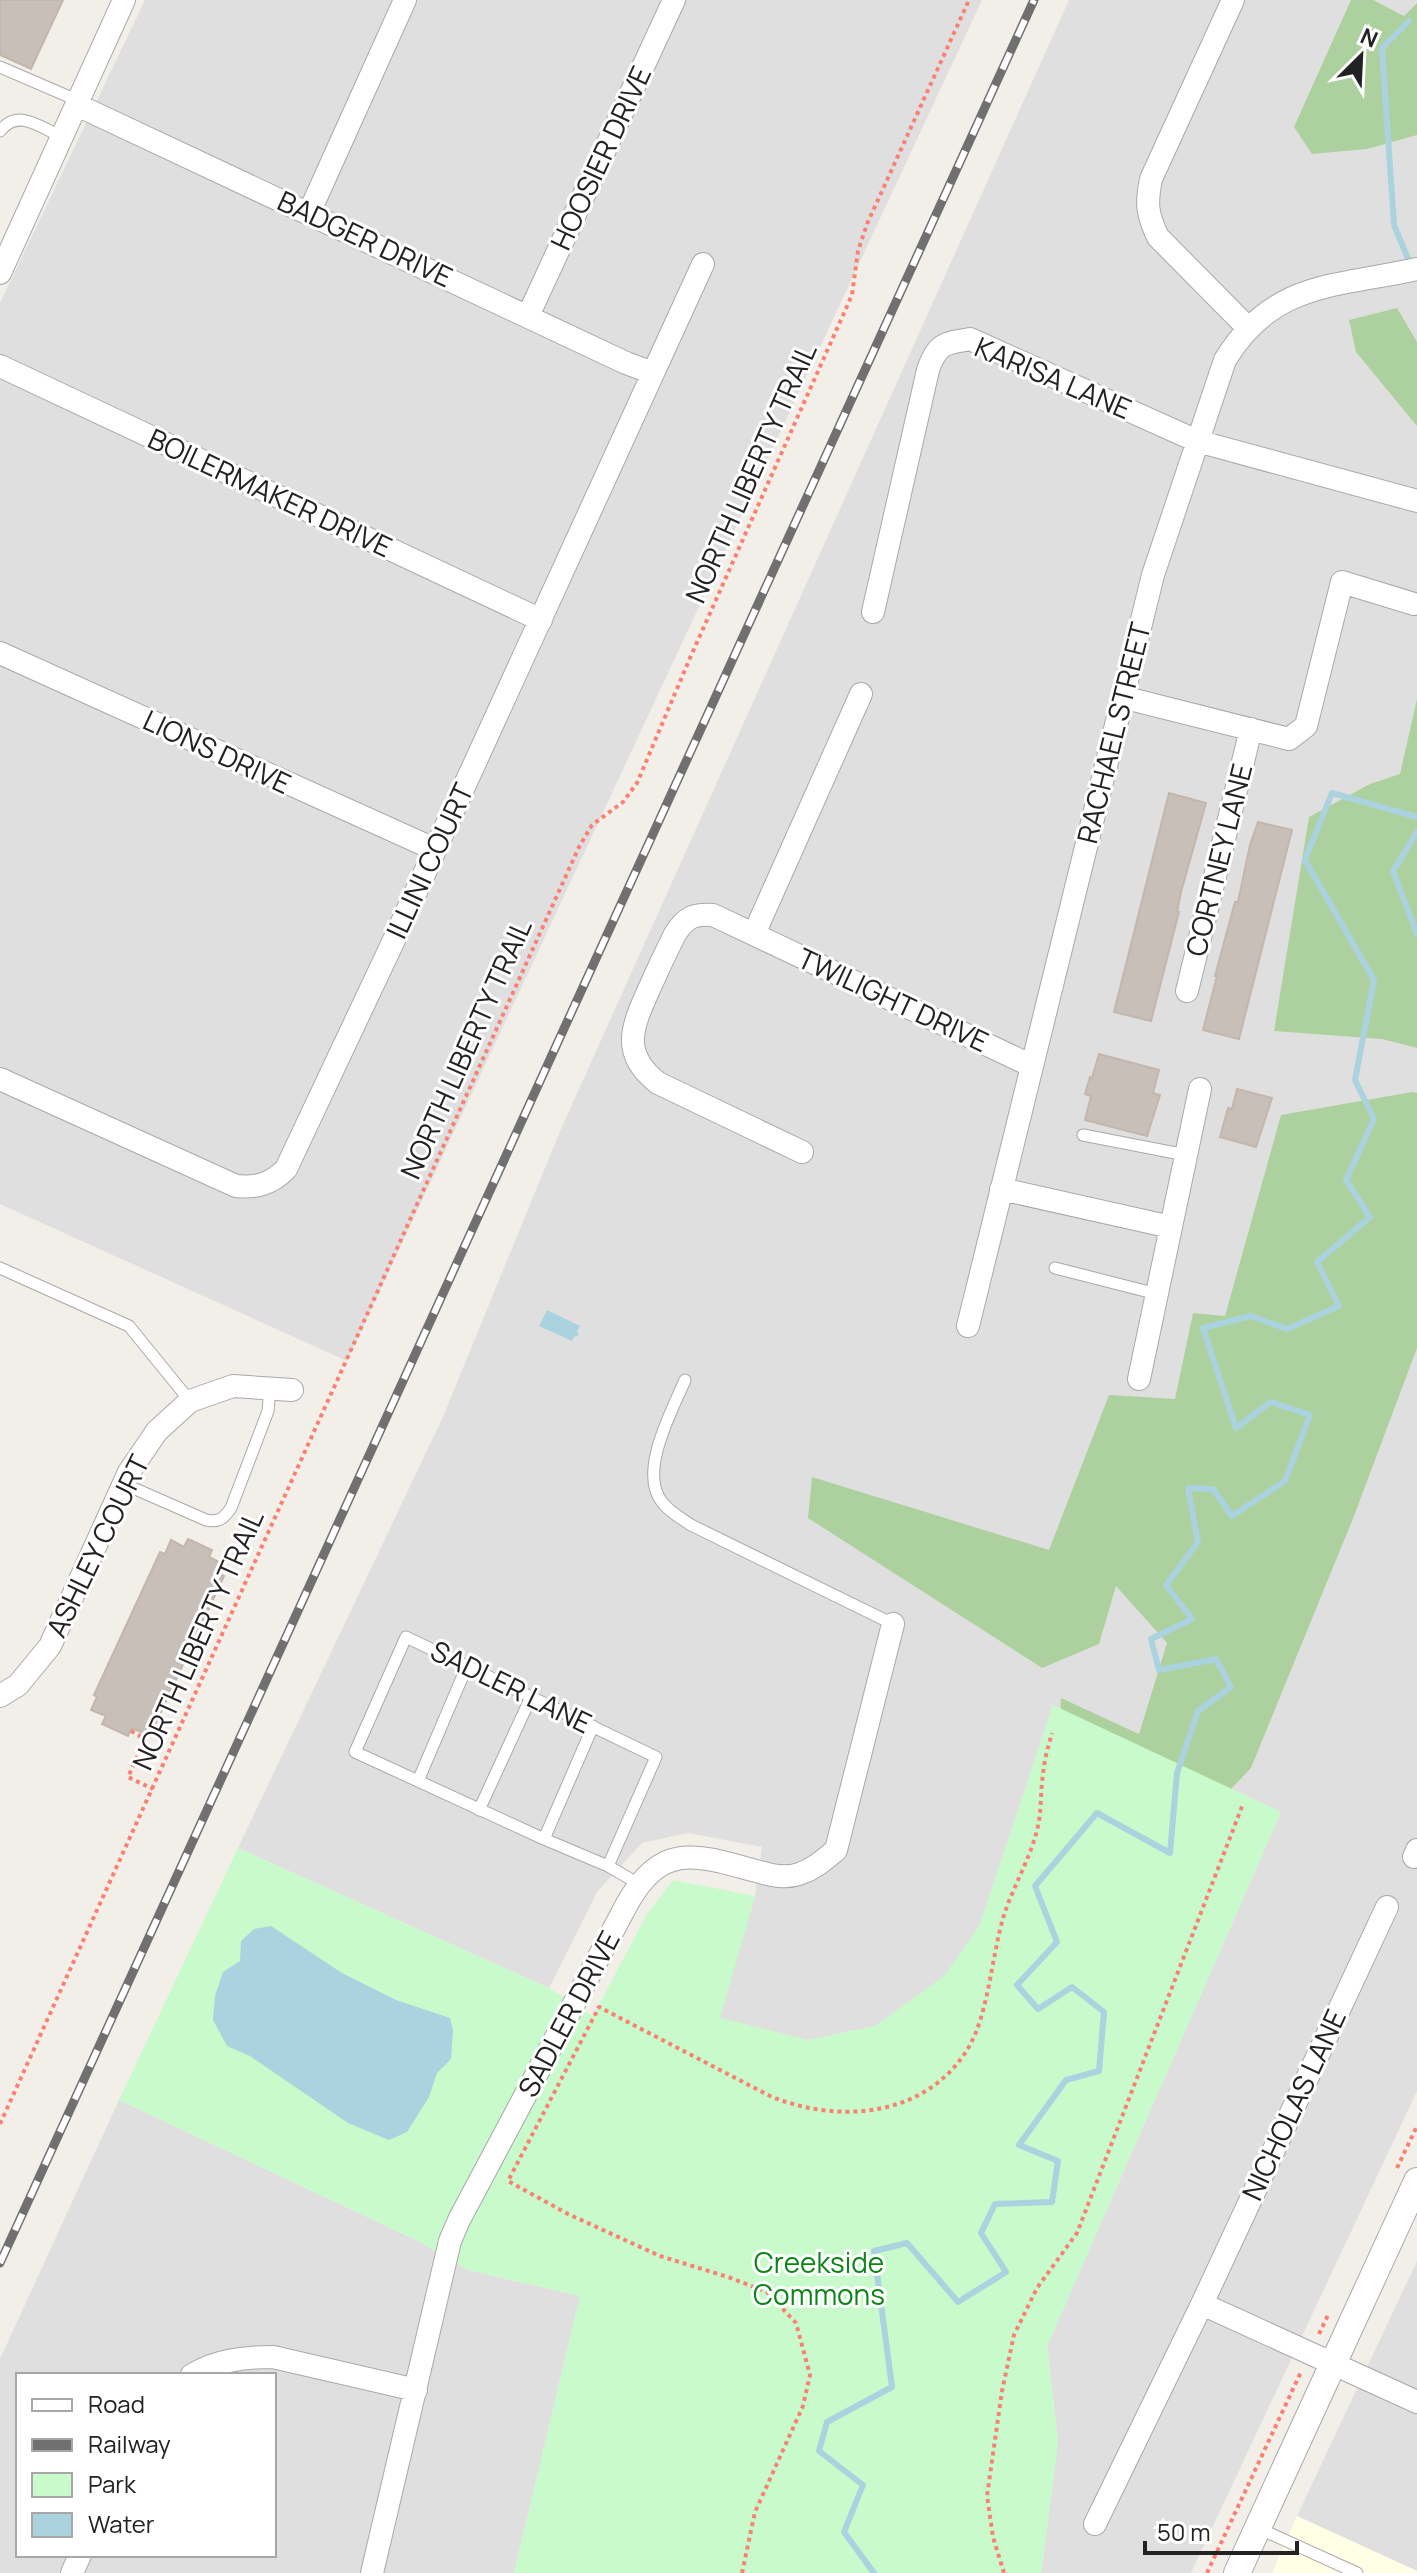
<svg xmlns="http://www.w3.org/2000/svg" width="1417" height="2573" viewBox="0 0 1417 2573" font-family="Manrope,sans-serif">
<style>
.residential{fill:#e0dfdf;fill-rule:evenodd}
.education{fill:#ffffe5}
.forest{fill:#add19e}
.park{fill:#c8facc}
.water{fill:#aad3df}
.lines{fill:none;stroke-linecap:round;stroke-linejoin:round}
.stream{stroke:#aad3df;stroke-width:6}
.building{fill:#c7bfb8;stroke:#c4b6ab;stroke-width:2}
.service-casing{stroke:#a9a9a9;stroke-width:13}
.minor-casing{stroke:#a9a9a9;stroke-width:24}
.tertiary-casing{stroke:#a9a9a9;stroke-width:28}
.path{stroke:#fa8072;stroke-width:4;stroke-dasharray:4 4;stroke-linecap:butt}
.service{stroke:#fff;stroke-width:11}
.minor{stroke:#fff;stroke-width:22}
.tertiary{stroke:#fff;stroke-width:26}
.rail-casing{stroke:#707070;stroke-width:9}
.rail{stroke:#fff;stroke-width:6;stroke-dasharray:18;stroke-linecap:butt}
.labels{text-anchor:middle;stroke-width:6;stroke-linejoin:round;paint-order:stroke}
.street-label{font-size:28px;fill:#222;stroke:#fff}
.park-label{font-size:28px;fill:#0c8416;stroke:#fff}
</style>
<rect width="100%" height="100%" fill="#f2efe9"/>
<path class="residential" d="M145,0H982L347,1361L0,1204V303Z
M1069,0H1417V2091L1191,2573H1041L1058,2442L1047,2346L1281,1812L1053,1705L979,1927L944,1977L875,2026L808,2040L719,2018L755,1896L762,1847L688,1833L642,1843L597,1892L549,1988L238,1848L442,1419L561,1129Z
M119,2100L418,2241L468,2270L580,2296L514,2573H0V2359ZM18,2375H274V2555H18Z
M1417,2261V2571L1297,2516Z"/>
<path class="education" d="M1297,2516L1417,2571V2573H1272Z"/>
<path class="forest" d="M1351,0H1373L1404,16L1417,3V135L1367,149L1312,154L1294,127Z
M1397,308L1417,342V426L1356,352L1349,320Z
M1417,699V1048L1382,1039L1274,1031L1309,817L1370,784L1400,774Z
M1412,1092L1417,1093V1348L1354,1516L1251,1768L897,2140L1060,1721L1061,1698L1139,1734L1167,1643L1116,1586L1099,1644L1042,1668L808,1518L812,1477L1049,1550L1109,1395L1175,1399L1193,1313L1225,1316L1281,1115Z"/>
<path class="park" d="M1053,1705L1281,1812L1047,2346L1058,2442L1041,2573H514L580,2296L468,2270L418,2241L119,2100L238,1848L549,1988L593,2016L647,1914L673,1880L755,1896L720,2018L808,2040L875,2026L944,1976L979,1927Z"/>
<path class="water" d="M547,1310L580,1326L577,1331L579,1335L574,1337L572,1341L539,1326Z
M271,1926L342,1973L396,2000L450,2018L453,2030L451,2059L437,2073L429,2097L407,2132L389,2140L348,2123L250,2056L227,2046L213,2020L215,1996L223,1972L240,1961L241,1941L254,1929Z"/>
<g class="lines">
<path class="stream" d="M1409,21L1382,48L1394,225L1411,266
M1417,832L1393,871L1417,934
M874,2573L844,2532L863,2485L819,2451L827,2422L892,2387L874,2251L907,2243L958,2302L1006,2272L981,2233L995,2204L1052,2202L1058,2161L1019,2145L1066,2080L1099,2071L1104,2012L1072,1987L1038,2009L1017,1985L1057,1942L1035,1886L1097,1813L1170,1853L1177,1773L1198,1711L1231,1687L1216,1659L1159,1670L1151,1639L1192,1619L1166,1585L1198,1542L1188,1488L1213,1489L1232,1516L1285,1481L1310,1415L1271,1402L1236,1428L1203,1328L1251,1316L1287,1329L1339,1306L1317,1262L1370,1217L1346,1180L1374,1119L1355,1080L1374,980L1305,860L1332,793L1417,817"/>
</g>
<path class="building" d="M0,0H63L31,69L0,55Z
M1169,793L1206,803L1181,892L1177,912H1179L1151,1021L1114,1012Z
M1258,822L1292,830L1239,1039L1203,1030L1217,976H1215L1235,902H1238L1250,845Z
M1099,1054L1159,1070L1153,1093L1160,1095L1147,1136L1085,1120L1091,1096L1085,1094L1090,1077L1092,1078Z
M1237,1089L1272,1098L1256,1147L1220,1137L1228,1108L1232,1109Z
M188,1539L212,1550L209,1557L223,1564L219,1573L224,1576L150,1736L132,1728L128,1736L102,1724L106,1716L91,1710L97,1697L94,1695L160,1552L165,1554L171,1540L184,1547Z"/>
<g class="lines">
<defs>
<path id="service" d="M0,67L79,101
M0,131C18,108 40,127 62,137
M1083,1135L1186,1155
M0,1268L129,1326L190,1401
M1055,1268L1157,1294
M685,1380C672,1411 638,1472 662,1502C669,1512 681,1518 691,1525L893,1624
M124,1484L206,1520C219,1523 224,1518 231,1508L268,1411L270,1387
M418,1781L467,1666
M479,1810L531,1697
M544,1839L593,1726
M608,1866L656,1757L406,1637L355,1752L544,1839L608,1866L639,1884
M1258,2528L1357,2573"/>
<path id="minor" d="M1233,0L1151,179C1146,204 1147,214 1158,237L1249,329
M77,105L626,363L653,373
M309,213L405,0
M0,273L124,0
M528,316L674,0
M0,366L541,620
M873,612L928,370C937,344 944,343 970,339L1197,441L1417,501
M0,653L434,849
M1122,697L1289,739L1306,726L1342,582L1414,604
M754,934L861,694
M1187,991L1251,729
M0,1079L236,1186C257,1188 271,1184 286,1169L393,942L703,264
M802,1152L658,1083C619,1053 633,1025 650,987C658,969 666,952 675,934C686,917 693,914 713,915L1032,1066
M1001,1189L1171,1227
M968,1326L1153,575L1225,360C1273,281 1336,287 1417,269
M1139,1379L1200,1089
M0,1696L18,1685L50,1646L129,1472L157,1431L190,1401L233,1386L292,1390
M1414,1857L1417,1850
M1202,2304L1417,2402
M192,2375C217,2360 245,2357 273,2357L416,2390
M1095,2524L1202,2304L1387,1907
M72,2573L80,2555
M372,2573L450,2241L459,2220L627,1904C662,1841 697,1855 756,1871C770,1875 785,1879 799,1874C814,1869 824,1860 836,1850L893,1624"/>
<path id="tertiary" d="M1237,2573L1417,2181"/>
</defs>
<use href="#service" class="service-casing"/>
<use href="#minor" class="minor-casing"/>
<use href="#tertiary" class="tertiary-casing"/>
<path class="path" d="M131,1731L139,1735L143,1744L128,1777L153,1789
M0,2124L579,847L592,825L623,802L637,783L690,658L852,295L858,251L867,224L969,0
M1397,2168L1417,2126
M1319,2334L1329,2313
M742,2573L755,2512L803,2406L810,2375L796,2323L767,2292L728,2277L660,2256L568,2214L508,2181L599,2007L770,2096C840,2125 929,2117 970,2045C989,2010 992,1954 1004,1915C1013,1887 1030,1859 1037,1830C1042,1812 1040,1793 1043,1775C1044,1761 1048,1747 1052,1733
M1004,2573L993,2537L987,2496L1002,2391L1014,2335L1037,2288L1077,2233L1243,1804
M1207,2573L1301,2372"/>
<use href="#service" class="service"/>
<use href="#minor" class="minor"/>
<use href="#tertiary" class="tertiary"/>
<defs>
<path id="rail" d="M0,2263L1034,0"/>
</defs>
<use href="#rail" class="rail-casing"/>
<use href="#rail" class="rail"/>
</g>
<g class="labels">
<g class="street-label">
<text transform="translate(601 158) rotate(-65)" y="10">HOOSIER DRIVE</text>
<text transform="translate(365 239) rotate(25)" y="10">BADGER DRIVE</text>
<text transform="translate(1053 378) rotate(23)" y="10">KARISA LANE</text>
<text transform="translate(751 473) rotate(-66)" y="10">NORTH LIBERTY TRAIL</text>
<text transform="translate(270 493) rotate(25)" y="10">BOILERMAKER DRIVE</text>
<text transform="translate(1114 733) rotate(-76)" y="10">RACHAEL STREET</text>
<text transform="translate(217 752) rotate(25)" y="10">LIONS DRIVE</text>
<text transform="translate(1219 860) rotate(-76)" y="10">CORTNEY LANE</text>
<text transform="translate(430 861) rotate(-65)" y="10">ILLINI COURT</text>
<text transform="translate(893 1000) rotate(25)" y="10">TWILIGHT DRIVE</text>
<text transform="translate(466 1049) rotate(-66)" y="10">NORTH LIBERTY TRAIL</text>
<text transform="translate(98 1546) rotate(-64)" y="10">ASHLEY COURT</text>
<text transform="translate(198 1640) rotate(-66)" y="10">NORTH LIBERTY TRAIL</text>
<text transform="translate(511 1687) rotate(26)" y="10">SADLER LANE</text>
<text transform="translate(569 2014) rotate(-62)" y="10">SADLER DRIVE</text>
<text transform="translate(1294 2105) rotate(-65)" y="10">NICHOLAS LANE</text>
</g>
<g class="park-label">
<text x="819" y="2273">Creekside<tspan x="819" dy="32">Commons</tspan></text>
</g>
</g>
<rect x="16" y="2373" width="260" height="184" fill="#ffffff" stroke="#a7a7a7" stroke-width="2"/>
<rect x="32" y="2399" width="40" height="12" fill="#ffffff" stroke="#a7a7a7" stroke-width="2"/>
<text x="88" y="2413" font-size="24" fill="#222222">Road</text>
<rect x="32" y="2439" width="40" height="12" fill="#707070" stroke="#a7a7a7" stroke-width="2"/>
<text x="88" y="2453" font-size="24" fill="#222222">Railway</text>
<rect x="32" y="2473" width="40" height="24" fill="#c8facc" stroke="#a7a7a7" stroke-width="2"/>
<text x="88" y="2493" font-size="24" fill="#222222">Park</text>
<rect x="32" y="2513" width="40" height="24" fill="#aad3df" stroke="#a7a7a7" stroke-width="2"/>
<text x="88" y="2533" font-size="24" fill="#222222">Water</text>
<g transform="translate(1361 56) rotate(24)" stroke="#ffffff" stroke-width="6" paint-order="stroke">
<path d="M0-6L14 30L0 20L-14 30Z" fill="#222222"/>
<text y="-12" font-size="22" font-weight="bold" text-anchor="middle" fill="#222222">N</text>
</g>
<path d="M1145 2541v12h152v-12" fill="none" stroke="#222222" stroke-width="4"/>
<text x="1157" y="2541" font-size="24" fill="#222222" stroke="#ffffff" stroke-width="6" paint-order="stroke">50 m</text>
</svg>
